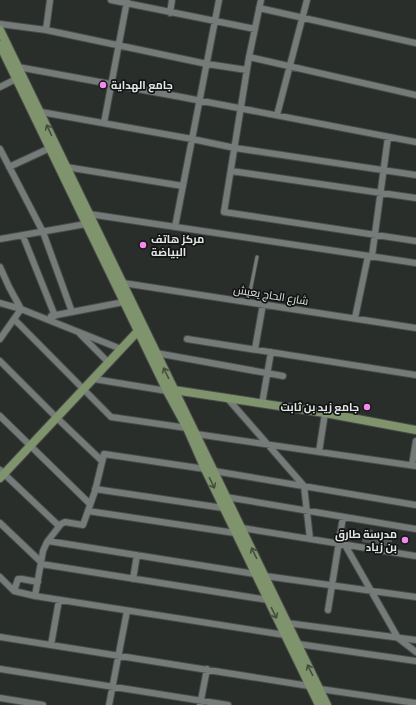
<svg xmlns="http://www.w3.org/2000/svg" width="416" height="705" viewBox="0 0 416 705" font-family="'Source Serif 4',Cairo,serif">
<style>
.building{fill:#525858}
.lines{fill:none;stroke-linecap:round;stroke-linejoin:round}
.lane-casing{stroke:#484c4a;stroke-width:4.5}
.street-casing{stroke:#484c4a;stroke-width:8}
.secondary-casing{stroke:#484c4a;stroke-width:10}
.lane{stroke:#757b78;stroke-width:3}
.street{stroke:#757b78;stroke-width:6}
.secondary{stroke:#7f946d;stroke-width:8}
.oneway{stroke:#444e3c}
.poi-dot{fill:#f589ef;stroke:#131514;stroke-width:1.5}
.labels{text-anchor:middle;stroke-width:3.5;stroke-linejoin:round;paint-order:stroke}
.poi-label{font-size:11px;font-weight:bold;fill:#e3e6e4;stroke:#131514;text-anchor:start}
.street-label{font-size:11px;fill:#e3e6e4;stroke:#131514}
</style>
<rect width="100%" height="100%" fill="#292e2b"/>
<path class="building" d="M364,528L373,530L372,536L392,540L391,547L362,542Z"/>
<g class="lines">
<defs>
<path id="lane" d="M248,302L257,257"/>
<path id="street" d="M111,0L255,29
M261,0L249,57L224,212L416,241
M259,8L416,43
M170,13L172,0
M0,24L46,30L207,64L247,70
M46,30L50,0
M249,57L416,95
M18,67C151,91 283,116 416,142
M0,87L16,79
M41,112L192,139L235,148L416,175
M277,115L307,0
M104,123L127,1
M0,149L43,232L72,312
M9,167L50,148
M66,167L183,186
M231,171L416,198
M89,214L416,263
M175,227L219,0
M23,236L55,316
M0,239L86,224
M372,256L388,137
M0,267L9,287L21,309L0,339
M123,283L416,328
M0,303L21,309L121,349
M51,316L124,302
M355,318L368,256
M14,319L111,417L187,428
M80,334L109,363
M187,339L416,375
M255,349L263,304
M156,353L283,376
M0,361L57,418L102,461
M94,379L167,391
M228,399L304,486L310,539
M262,404L271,352
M0,416L90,504
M196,434L416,466
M319,452L325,413
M412,465L416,441
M0,470L59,526
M214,471L416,505
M95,489L223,508
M226,497L416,529
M88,511L235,533
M0,523L41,562
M242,528L416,556
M48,541L255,574
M345,545L398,638L416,652
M41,564L268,600
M265,576L416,597
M0,577L14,591L35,596L285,635
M133,579L137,555
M14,591L18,579H22L38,582
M35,596L43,551L47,542L61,524L65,522L83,525L95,491L104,454L205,469
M328,610L343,517
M287,623L416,640
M0,637L309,686
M298,644L416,661
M51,645L59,600
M0,669L228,705
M320,689L416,703
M0,698L43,705
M109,705L127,611
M200,705L207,669"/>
<path id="secondary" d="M0,30L327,705
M0,45L167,391L187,428L205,469L319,705
M174,390L325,413L416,430
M0,478L138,331"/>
</defs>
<use href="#lane" class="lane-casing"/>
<use href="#street" class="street-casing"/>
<use href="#secondary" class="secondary-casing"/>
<use href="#lane" class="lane"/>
<use href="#street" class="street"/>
<use href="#secondary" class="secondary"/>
</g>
<defs><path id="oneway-shaft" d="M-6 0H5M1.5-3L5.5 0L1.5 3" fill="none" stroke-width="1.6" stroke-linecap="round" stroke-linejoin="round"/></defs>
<g class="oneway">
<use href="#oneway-shaft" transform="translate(49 130) rotate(-115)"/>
<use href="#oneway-shaft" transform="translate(166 373) rotate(-116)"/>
<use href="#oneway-shaft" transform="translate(212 483) rotate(64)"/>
<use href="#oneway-shaft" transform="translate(254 553) rotate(-116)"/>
<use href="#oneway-shaft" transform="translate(274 613) rotate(64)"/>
<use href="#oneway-shaft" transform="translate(310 670) rotate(-116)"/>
</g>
<g class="poi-dot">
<circle cx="103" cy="85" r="4"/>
<circle cx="143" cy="245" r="4"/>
<circle cx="367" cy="407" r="4"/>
<circle cx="405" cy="540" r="4"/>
</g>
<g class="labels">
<g class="poi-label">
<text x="111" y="89">جامع الهداية</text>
<text x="151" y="243">مركز هاتف<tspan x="151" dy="13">البياضة</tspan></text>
<text x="359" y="411" text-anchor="end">جامع زيد بن ثابت</text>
<text x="397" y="538" text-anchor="end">مدرسة طارق<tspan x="397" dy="13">بن زياد</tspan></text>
</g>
<g class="street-label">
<text transform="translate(271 295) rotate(9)" y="4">شارع الحاج يعيش</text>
</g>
</g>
</svg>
